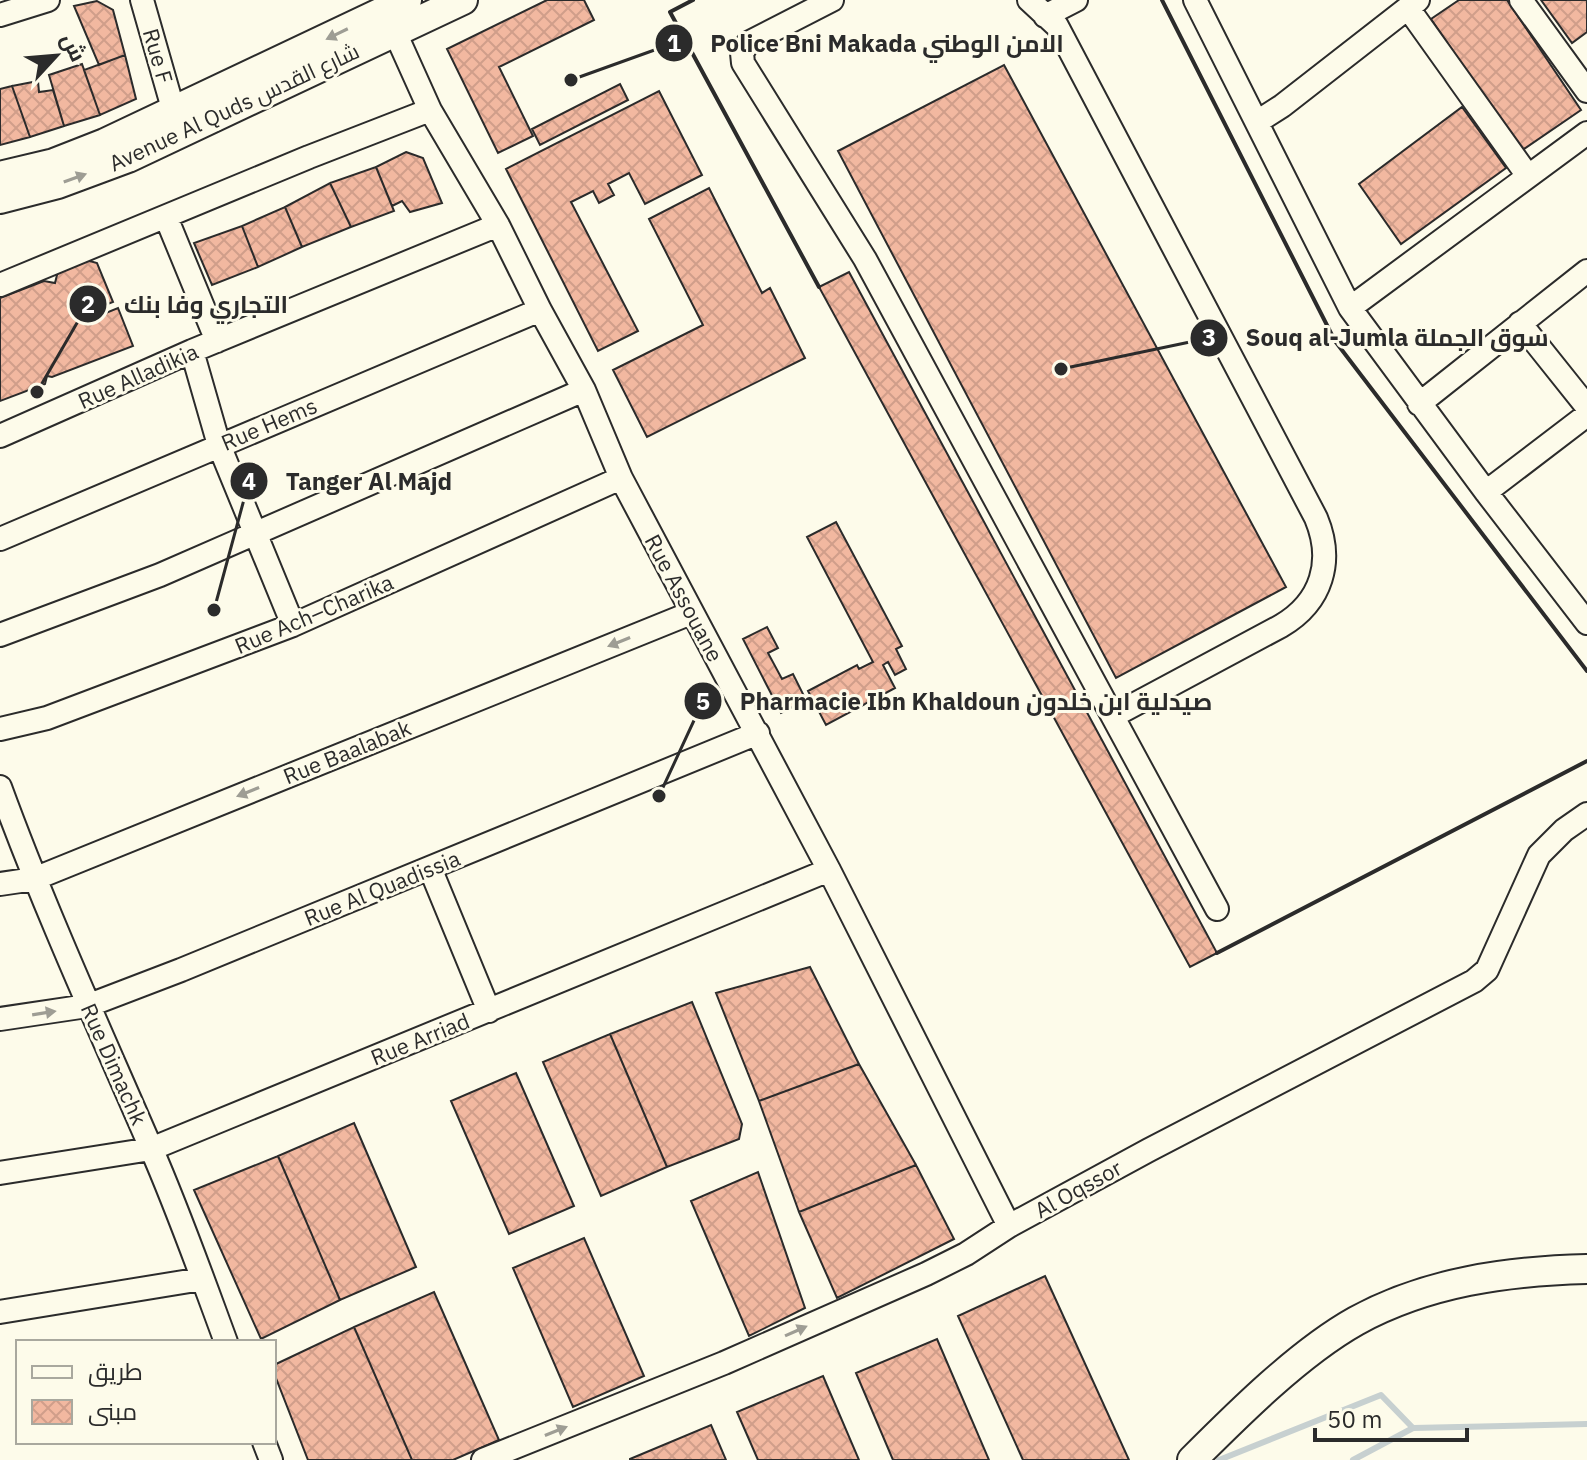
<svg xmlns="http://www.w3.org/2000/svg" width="1587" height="1460" viewBox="0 0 1587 1460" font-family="'IBM Plex Sans',Cairo,sans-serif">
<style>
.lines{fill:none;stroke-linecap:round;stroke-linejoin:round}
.stream{stroke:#c7d0d0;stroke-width:6}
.building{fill:url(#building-cross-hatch);stroke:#2b2b2b;stroke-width:2}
.minor-casing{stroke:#2b2b2b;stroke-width:26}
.major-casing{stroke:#2b2b2b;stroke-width:32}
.minor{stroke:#fdfbea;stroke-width:22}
.major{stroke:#fdfbea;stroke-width:28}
.wall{stroke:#2b2b2b;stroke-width:4}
.oneway{fill:#9e9d94}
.labels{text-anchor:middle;stroke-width:6;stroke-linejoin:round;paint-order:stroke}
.street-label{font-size:22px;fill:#2b2b2b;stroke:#fdfbea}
.leader{fill:none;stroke:#2b2b2b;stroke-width:3}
.callout-dot{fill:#2b2b2b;stroke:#fdfbea;stroke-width:3}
.mark-label{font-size:24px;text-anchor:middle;font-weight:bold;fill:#fff}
.callout-label{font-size:24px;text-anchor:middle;font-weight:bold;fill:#2b2b2b;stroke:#fdfbea;stroke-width:6;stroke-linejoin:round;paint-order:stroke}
</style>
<defs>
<pattern id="building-cross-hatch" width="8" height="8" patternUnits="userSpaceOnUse" patternTransform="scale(2)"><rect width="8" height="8" fill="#f2b8a0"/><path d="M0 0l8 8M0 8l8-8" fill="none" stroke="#d09e8a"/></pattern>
</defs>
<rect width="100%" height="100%" fill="#fdfbea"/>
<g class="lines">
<path class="stream" d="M1219,1460L1381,1395L1413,1428L1587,1424
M1353,1460L1413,1428"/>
</g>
<path class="building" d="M547,0H584L594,20L499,67L533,136L498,153L447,49Z
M1459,0H1507L1581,110L1521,151L1431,19Z
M1541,0H1587V32L1572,43Z
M97,1L113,10L125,55L99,65L74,6Z
M125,55L136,99L100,115L84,70Z
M82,64L100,115L64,126L49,75Z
M1004,65L1286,587L1116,678L838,151Z
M38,81L39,92L53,90L64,126L30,137L12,86Z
M620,84L628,100L540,145L532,129Z
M12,86L30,137L0,145V89Z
M659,91L702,175L645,204L629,173L608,184L614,195L599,203L593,191L571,202L638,331L598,351L506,169Z
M1462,107L1506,168L1401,244L1359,184Z
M406,152L423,158L442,203L410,212L402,201L392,206L376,167Z
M376,167L394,211L351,227L330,183Z
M330,183L351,227L302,247L285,207Z
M709,188L762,293L770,288L805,358L647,437L613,370L703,325L649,219Z
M285,207L302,247L258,267L242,226Z
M242,226L258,267L212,285L194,243Z
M86,260L97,263L113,302L87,312L101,315L118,308L133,346L52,377L47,376L45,384L0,401V298L44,281L55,283L58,271Z
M849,272L1217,953L1190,967L819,287Z
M836,522L902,646L896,649L906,669L895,675L888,662L883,665L895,688L826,725L808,691L857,665L859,669L873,662L807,537Z
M767,627L778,648L768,653L782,679L793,674L806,700L781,713L743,639Z
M810,967L859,1064L759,1101L716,993Z
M692,1002L742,1124L739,1139L667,1167L610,1034Z
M610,1034L667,1167L601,1196L543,1062Z
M859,1064L916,1165L799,1212L759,1101Z
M516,1073L574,1206L509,1234L451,1101Z
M354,1123L416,1267L340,1300L278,1156Z
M278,1156L340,1300L261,1339L194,1190Z
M916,1165L954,1239L837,1298L799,1212Z
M758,1172L805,1308L749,1336L691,1201Z
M584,1238L644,1376L573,1407L513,1268Z
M1045,1276L1129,1460H1023L958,1316Z
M434,1292L499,1440L453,1460H412L354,1327Z
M354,1327L412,1460H308L274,1373V1365Z
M937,1339L989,1460H893L856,1373Z
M823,1376L859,1460H758L737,1412Z
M711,1425L726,1460H630V1459Z"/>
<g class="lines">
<defs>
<path id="minor" d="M142,0L174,112
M832,0L748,43L742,53L743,63L865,259L1217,909
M1029,0L1057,26L1316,518C1334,561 1322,602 1281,626L1113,716
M1195,0L1350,308L1486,492L1587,623
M1521,0L1587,91
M1408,8L1528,176
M0,15L48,0
M1045,16L1076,0
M389,19L430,110L498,225L540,310L584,390L621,478L829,870L1009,1226
M1257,122L1282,106L1418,0
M166,217L217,341
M0,285L309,157L430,110
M1350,308L1587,133
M1520,323L1587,407
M192,351L219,445L293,625
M1419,404L1587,271
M0,436L192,351L498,225
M1486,492L1587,415
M0,539L540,310
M0,635L160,575L584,390
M0,729L47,718L293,625L621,478
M0,787C45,910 99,1028 151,1148C179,1212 202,1277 226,1342
M430,868L489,1011
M0,884L34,879L691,613
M0,1019L87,1006L181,970L758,733
M0,1173L151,1149L829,870
M0,1312L202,1279
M264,1442L271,1460
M483,1460L724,1363L926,1274L966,1254L1009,1226L1149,1150L1474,981L1487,970L1539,855L1564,830L1587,814"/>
<path id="major" d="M0,176L54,163L105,143L407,0
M0,199L58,184L128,158L463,0
M1192,1460C1238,1414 1299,1353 1356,1321C1427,1282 1507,1271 1587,1269"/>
</defs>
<use href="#minor" class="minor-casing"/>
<use href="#major" class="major-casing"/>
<use href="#minor" class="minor"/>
<use href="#major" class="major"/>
<path class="wall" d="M693,0L670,12L819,287
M1162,0L1335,341L1587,671
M1217,953L1587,761"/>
</g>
<defs><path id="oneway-solid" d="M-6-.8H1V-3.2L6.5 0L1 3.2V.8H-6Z" transform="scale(2)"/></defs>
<g class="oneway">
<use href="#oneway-solid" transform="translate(337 34) rotate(154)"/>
<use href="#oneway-solid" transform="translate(75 178) rotate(-20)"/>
<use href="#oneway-solid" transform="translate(619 642) rotate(158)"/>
<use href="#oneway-solid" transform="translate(248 792) rotate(158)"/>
<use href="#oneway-solid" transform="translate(44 1013) rotate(-9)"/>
<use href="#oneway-solid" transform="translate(796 1331) rotate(-24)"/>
<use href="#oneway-solid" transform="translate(556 1431) rotate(-22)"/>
</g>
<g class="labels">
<g class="street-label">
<text transform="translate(158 56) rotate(74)" y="8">Rue F</text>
<text transform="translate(234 107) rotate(-25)" y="8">Avenue Al Quds شارع القدس</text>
<text transform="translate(138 376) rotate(-24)" y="8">Rue Alladikia</text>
<text transform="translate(269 424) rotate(-23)" y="8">Rue Hems</text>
<text transform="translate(684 598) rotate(62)" y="8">Rue Assouane</text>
<text transform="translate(314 614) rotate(-23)" y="8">Rue Ach–Charika</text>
<text transform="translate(347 752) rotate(-22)" y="8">Rue Baalabak</text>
<text transform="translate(382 888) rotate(-22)" y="8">Rue Al Quadissia</text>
<text transform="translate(420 1039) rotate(-22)" y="8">Rue Arriad</text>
<text transform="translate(114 1064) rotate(66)" y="8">Rue Dimachk</text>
<text transform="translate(1078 1189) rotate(-29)" y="8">Al Oqssor</text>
</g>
</g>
<path class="leader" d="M571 80L674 43M37 392L88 304M1061 369L1209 338M214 610L249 481M659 796L703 701"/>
<g class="callout-dot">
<circle cx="571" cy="80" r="8"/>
<circle cx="37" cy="392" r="8"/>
<circle cx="1061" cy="369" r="8"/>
<circle cx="214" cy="610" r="8"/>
<circle cx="659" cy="796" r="8"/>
<circle cx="674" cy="43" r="20"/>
<circle cx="88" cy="304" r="20"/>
<circle cx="1209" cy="338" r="20"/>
<circle cx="249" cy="481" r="20"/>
<circle cx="703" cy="701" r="20"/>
</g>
<g class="mark-label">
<text x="674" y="52">1</text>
<text x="88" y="313">2</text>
<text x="1209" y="346">3</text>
<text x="249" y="490">4</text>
<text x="703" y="710">5</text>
</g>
<g class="callout-label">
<text x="887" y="52">Police Bni Makada الامن الوطني</text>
<text x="206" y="313">التجاري وفا بنك</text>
<text x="1397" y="346">Souq al-Jumla سوق الجملة</text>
<text x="369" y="490">Tanger Al Majd</text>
<text x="976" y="710">Pharmacie Ibn Khaldoun صيدلية ابن خلدون</text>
</g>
<rect x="16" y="1340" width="260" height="104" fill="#fdfbea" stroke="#a9a89e" stroke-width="2"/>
<rect x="32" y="1366" width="40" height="12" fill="#fdfbea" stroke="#a9a89e" stroke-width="2"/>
<text x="88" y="1380" font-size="24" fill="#2b2b2b">طريق</text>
<rect x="32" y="1400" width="40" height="24" fill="url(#building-cross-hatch)" stroke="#a9a89e" stroke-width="2"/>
<text x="88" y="1420" font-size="24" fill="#2b2b2b">مبنى</text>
<g transform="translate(56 56) rotate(64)" stroke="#fdfbea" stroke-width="6" paint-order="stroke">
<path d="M0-6L14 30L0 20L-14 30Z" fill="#2b2b2b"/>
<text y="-12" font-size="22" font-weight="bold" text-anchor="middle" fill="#2b2b2b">ش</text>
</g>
<path d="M1315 1428v12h152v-12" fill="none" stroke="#2b2b2b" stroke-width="4"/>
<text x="1327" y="1428" font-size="24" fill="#2b2b2b" stroke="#fdfbea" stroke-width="6" paint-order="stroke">50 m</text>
</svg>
